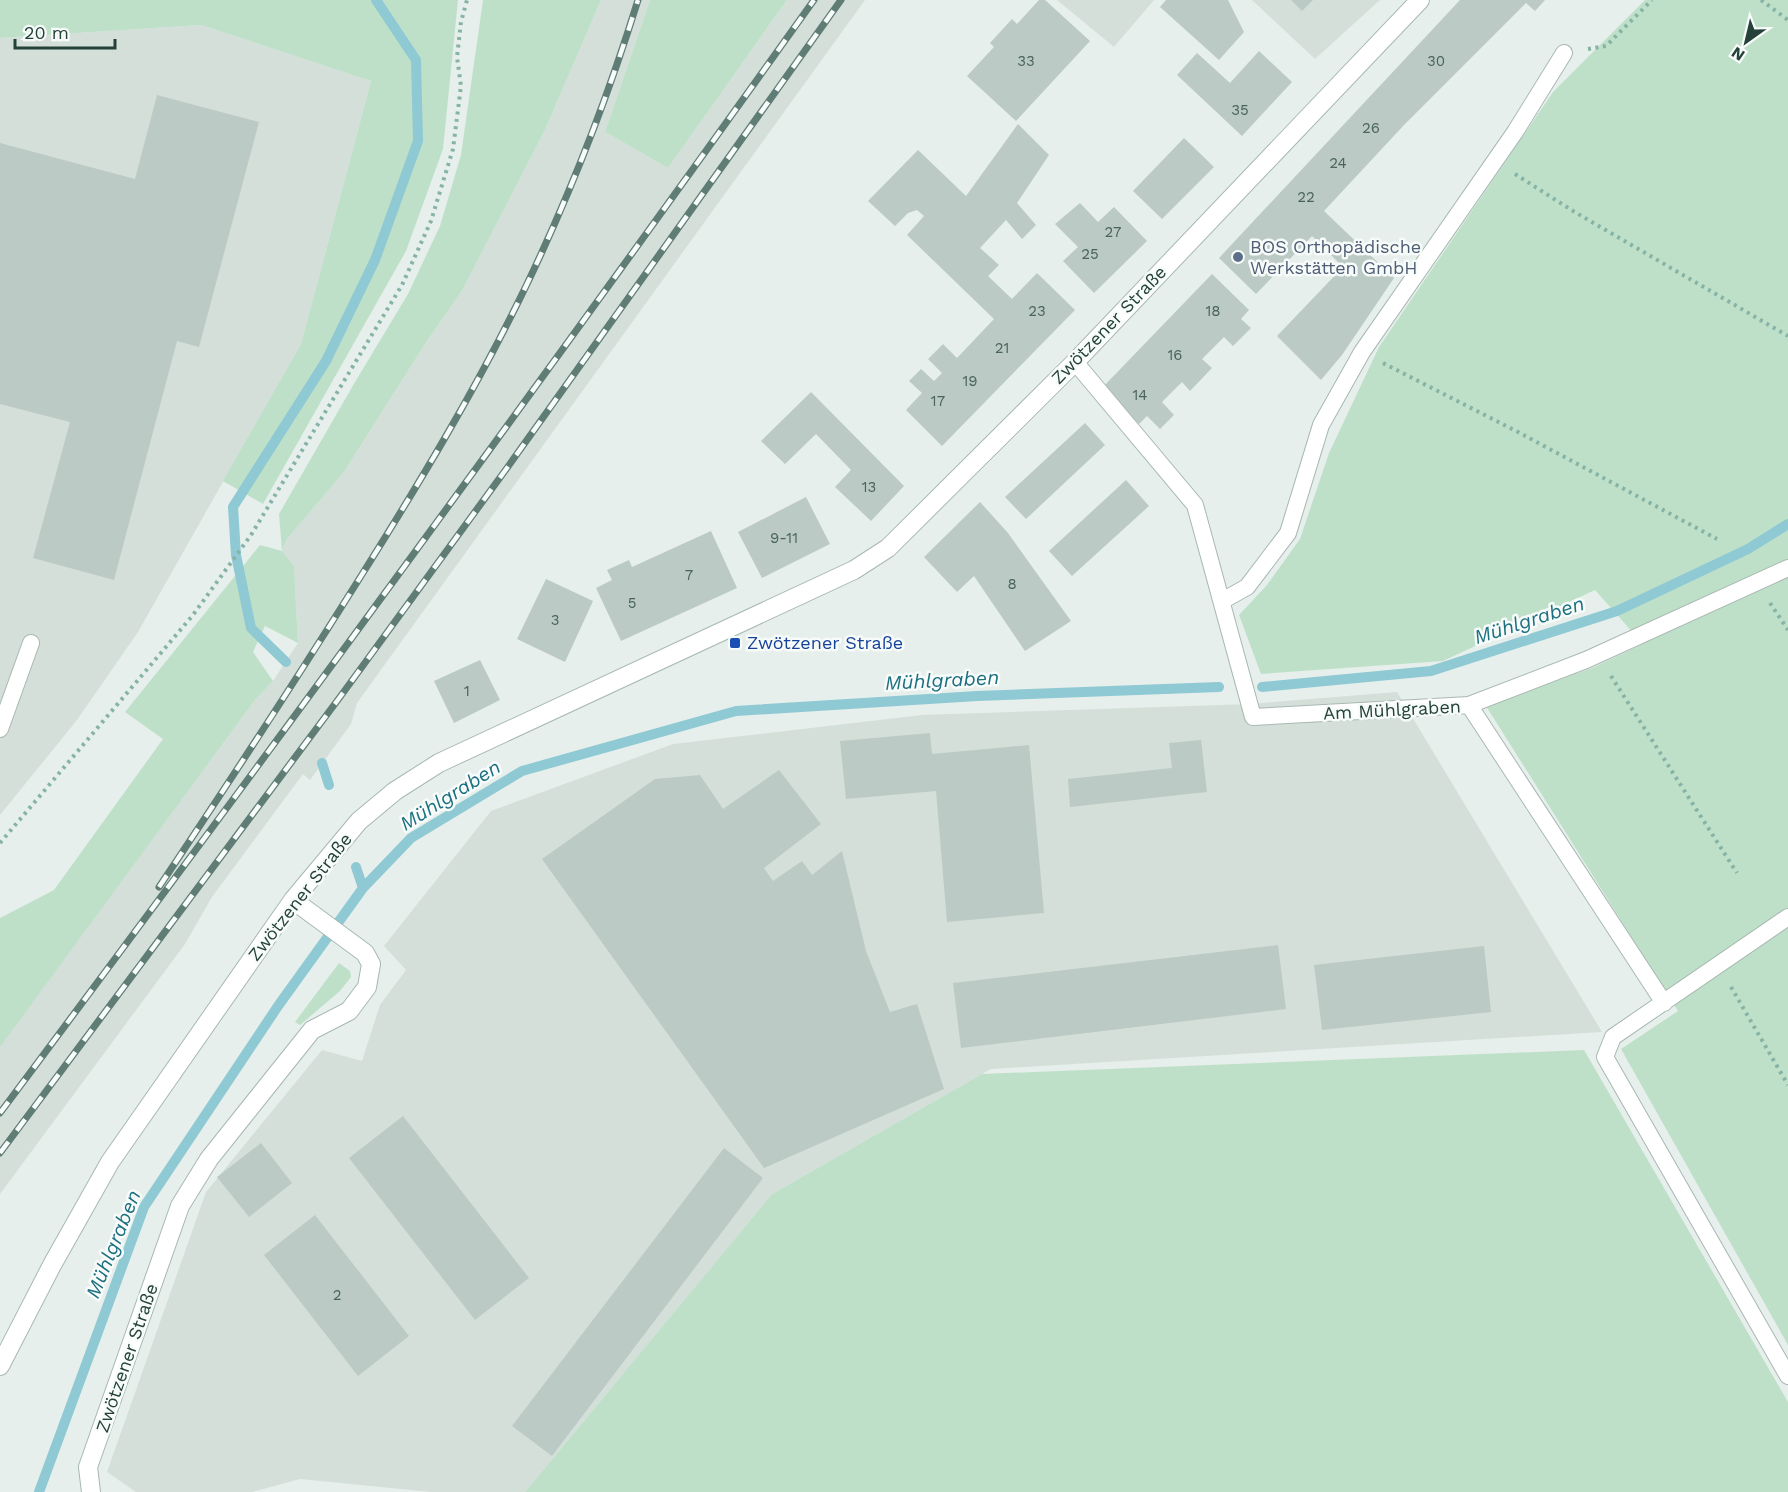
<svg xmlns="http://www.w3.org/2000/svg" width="1788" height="1492" viewBox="0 0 1788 1492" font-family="'Work Sans',sans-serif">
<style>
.built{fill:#d4dfda}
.green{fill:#bfe0c8}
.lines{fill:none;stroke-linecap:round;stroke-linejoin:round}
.stream{stroke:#8ec9d4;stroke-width:10}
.building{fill:#bbcac4}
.service-casing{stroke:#a8b8b2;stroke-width:18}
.minor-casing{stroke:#a8b8b2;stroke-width:20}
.path{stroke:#86b3a5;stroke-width:4;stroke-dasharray:3 4.5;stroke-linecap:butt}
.service{stroke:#fff;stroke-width:16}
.minor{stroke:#fff;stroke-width:18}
.rail-casing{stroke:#5f7d75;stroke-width:7}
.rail{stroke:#f7fbf9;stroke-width:4.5;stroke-dasharray:14;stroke-linecap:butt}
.service-dot{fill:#5c6f8a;stroke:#f7fbf9;stroke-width:2}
.transit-dot{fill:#1a4fb4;stroke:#f7fbf9;stroke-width:2}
.labels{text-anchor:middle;stroke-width:5;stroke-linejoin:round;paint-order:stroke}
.number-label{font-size:15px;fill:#4a645c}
.service-label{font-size:18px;fill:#4e5e75;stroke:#f7fbf9;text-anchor:start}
.street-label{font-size:18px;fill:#24423a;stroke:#f7fbf9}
.transit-label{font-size:18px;fill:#164399;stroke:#f7fbf9;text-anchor:start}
.water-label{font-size:20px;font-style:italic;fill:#1c6f80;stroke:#f7fbf9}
</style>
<rect width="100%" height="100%" fill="#e6efeb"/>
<path class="built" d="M601,0H650L605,132L668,168L787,0H865L357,703L351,724L310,780L303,774L212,897L185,944L0,1194V1046L255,700L273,681L298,643L294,566L282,552L287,539L344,472L425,344L463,289L545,130Z
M1057,0H1154L1114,47Z
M1252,0H1380L1315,59Z
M201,25L371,81L301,344L138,632L77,720L0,815V38Z
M1397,692L1602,1032L991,1069L772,1194L525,1492H431L300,1479L252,1492H136L107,1472L206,1192L322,1050L362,1061L380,1005L406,970L384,946L491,811L673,744L922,715L1250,704Z"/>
<path class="green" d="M0,0H458L443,149L406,251L263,504L223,481L301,344L371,81L201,25L0,38Z
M483,0H601L545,130L463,289L425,344L344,472L287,539L282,551L294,566L298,643L265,626L253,652L273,681L255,700L0,1047V918L54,890L163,739L125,712L260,545L282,551L279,514L355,382L408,294L440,226L461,155Z
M650,0H787L668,168L605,132Z
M1645,0H1788V1345L1621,1049L1678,1011L1486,706L1592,668L1643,644L1595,590L1443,661L1261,674L1239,615L1267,585L1300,539L1329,453L1379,347L1553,92Z
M339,963L350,971L351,977L340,991L300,1025L295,1022Z
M1584,1050L1788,1402V1492H525L772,1194L982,1074Z"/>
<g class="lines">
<path class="stream" d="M286,662L251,628L236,555L233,507L326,361L375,260L418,141L416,60L376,0
M1262,687L1431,671L1617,611L1748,549L1788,524
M322,763L329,785
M356,867L363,888
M39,1492L144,1207L278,1006L363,888L411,838L522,771L736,711L977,696L1219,687"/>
</g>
<path class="building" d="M1039,0H1045L1090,41L1016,121L967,76L994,47L990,43L1012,19L1017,24Z
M1166,0H1228L1244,32L1219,60L1160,7Z
M1291,0H1313L1302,11Z
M1460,0H1545L1535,11L1526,3L1404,125L1324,211L1394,278L1342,355L1321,380L1277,336L1343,267L1312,236L1256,294L1219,258Z
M1259,51L1292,82L1242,136L1177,75L1197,53L1230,83Z
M157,95L259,122L199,347L177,341L114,580L33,558L70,422L0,404V143L135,179Z
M1018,124L1049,155L1017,203L1036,225L1022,239L1006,220L980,248L999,265L988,276L1012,299L1037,273L1075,310L942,446L906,410L922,393L909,381L921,369L934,381L942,373L928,359L943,344L957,358L994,319L907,235L924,216L917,210L908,213L895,226L868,201L918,150L966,196Z
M1184,138L1214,167L1162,219L1133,191Z
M1080,203L1098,222L1114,207L1147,241L1094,293L1063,261L1078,247L1055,224Z
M1212,274L1249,310L1241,319L1251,328L1233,346L1224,337L1202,359L1212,368L1190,391L1182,382L1162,402L1174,415L1160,429L1147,416L1139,424L1102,388Z
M811,392L904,486L871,521L835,487L851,470L816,434L785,464L761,441Z
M1085,423L1105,445L1026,519L1005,497Z
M1126,480L1149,506L1072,576L1049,551Z
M806,497L830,544L762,578L738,532Z
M980,502L1008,533L1071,621L1025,651L974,576L957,592L924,557Z
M711,531L737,588L621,641L596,588L612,580L607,570L629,560L632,567Z
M546,579L593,601L565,662L517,639Z
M480,660L500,700L454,723L434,681Z
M930,733L932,754L1029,745L1044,913L947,922L936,791L846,799L840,741Z
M1201,740L1207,792L1070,807L1068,779L1172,768L1169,743Z
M779,770L821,824L764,868L773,881L802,861L812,875L842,851L866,951L890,1012L917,1004L944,1089L764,1168L542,859L655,779L700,775L723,809Z
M1278,945L1286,1009L961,1048L953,983Z
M1484,946L1491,1012L1322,1030L1314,965Z
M403,1116L529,1278L475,1320L349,1158Z
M261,1143L292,1183L249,1217L217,1177Z
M724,1148L763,1178L552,1456L512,1426Z
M315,1215L409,1336L358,1376L264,1255Z"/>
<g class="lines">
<defs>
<path id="service" d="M1075,362L1195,505L1253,717L1469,705L1664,1003
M1222,601L1247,587L1288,533L1321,425L1362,352L1515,132L1564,53
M1469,705L1586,660L1788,568
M0,729L31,643
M1788,917L1613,1037L1605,1057L1788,1376"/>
<path id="minor" d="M0,1366L52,1265L110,1162L293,900L359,821L395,791L439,763L854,570L888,548L1075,362L1420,0
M91,1492L88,1467L180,1206L209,1159L312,1030L349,1011L367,987L371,964L365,953L293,900"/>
</defs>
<use href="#service" class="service-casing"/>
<use href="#minor" class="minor-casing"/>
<path class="path" d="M1761,0L1788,20
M1588,49L1606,46L1652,0
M1515,174L1573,211L1788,336
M1383,363L1518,432L1717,539
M1770,603L1788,630
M1611,676L1737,873
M0,843L193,615L251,535L402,285L431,221L453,149L461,86L457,57L461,22L467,0
M1731,987L1788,1085"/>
<use href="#service" class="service"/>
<use href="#minor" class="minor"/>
<defs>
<path id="rail" d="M159,887C226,787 292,686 356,584C417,487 477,388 527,284C571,192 608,97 638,0
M0,1113C275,745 547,374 814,0
M0,1153L340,697L507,468L841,0"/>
</defs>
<use href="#rail" class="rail-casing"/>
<use href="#rail" class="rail"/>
</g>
<circle class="service-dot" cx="1238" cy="257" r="6"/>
<rect class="transit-dot" x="729" y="637" width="12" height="12" rx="3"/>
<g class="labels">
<g class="number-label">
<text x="1026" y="66">33</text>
<text x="1436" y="66">30</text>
<text x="1240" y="115">35</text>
<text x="1371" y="133">26</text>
<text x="1338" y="168">24</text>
<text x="1306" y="202">22</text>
<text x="1113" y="237">27</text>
<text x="1090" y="259">25</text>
<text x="1037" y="316">23</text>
<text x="1213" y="316">18</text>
<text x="1002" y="353">21</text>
<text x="1175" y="360">16</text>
<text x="970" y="386">19</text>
<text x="1140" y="400">14</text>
<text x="938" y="406">17</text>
<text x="869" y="492">13</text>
<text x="784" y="543">9-11</text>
<text x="689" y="580">7</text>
<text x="1012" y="589">8</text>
<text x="632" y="608">5</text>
<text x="555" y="625">3</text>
<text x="467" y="696">1</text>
<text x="337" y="1300">2</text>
</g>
<g class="service-label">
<text x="1250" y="253">BOS Orthopädische<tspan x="1250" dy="21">Werkstätten GmbH</tspan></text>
</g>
<g class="street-label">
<text transform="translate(1109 325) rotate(-46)" y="6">Zwötzener Straße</text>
<text transform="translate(1392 710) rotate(-3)" y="6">Am Mühlgraben</text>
<text transform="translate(300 897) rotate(-52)" y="6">Zwötzener Straße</text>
<text transform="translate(127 1358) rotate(-71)" y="6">Zwötzener Straße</text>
</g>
<g class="transit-label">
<text x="747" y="649">Zwötzener Straße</text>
</g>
<g class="water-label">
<text transform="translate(1529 620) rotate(-18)" y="7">Mühlgraben</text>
<text transform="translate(942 680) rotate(-3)" y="7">Mühlgraben</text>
<text transform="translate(450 795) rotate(-32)" y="7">Mühlgraben</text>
<text transform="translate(113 1244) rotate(-68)" y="7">Mühlgraben</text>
</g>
</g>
<g transform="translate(1746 42) rotate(214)" stroke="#f7fbf9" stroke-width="4.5" paint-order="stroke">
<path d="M0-4.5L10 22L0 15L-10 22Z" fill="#24423a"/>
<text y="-9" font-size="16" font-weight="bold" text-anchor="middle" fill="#24423a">N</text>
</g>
<path d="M15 39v9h100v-9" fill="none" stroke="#24423a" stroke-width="3"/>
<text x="24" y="39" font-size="18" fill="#24423a" stroke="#f7fbf9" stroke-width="4.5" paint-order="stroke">20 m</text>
</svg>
